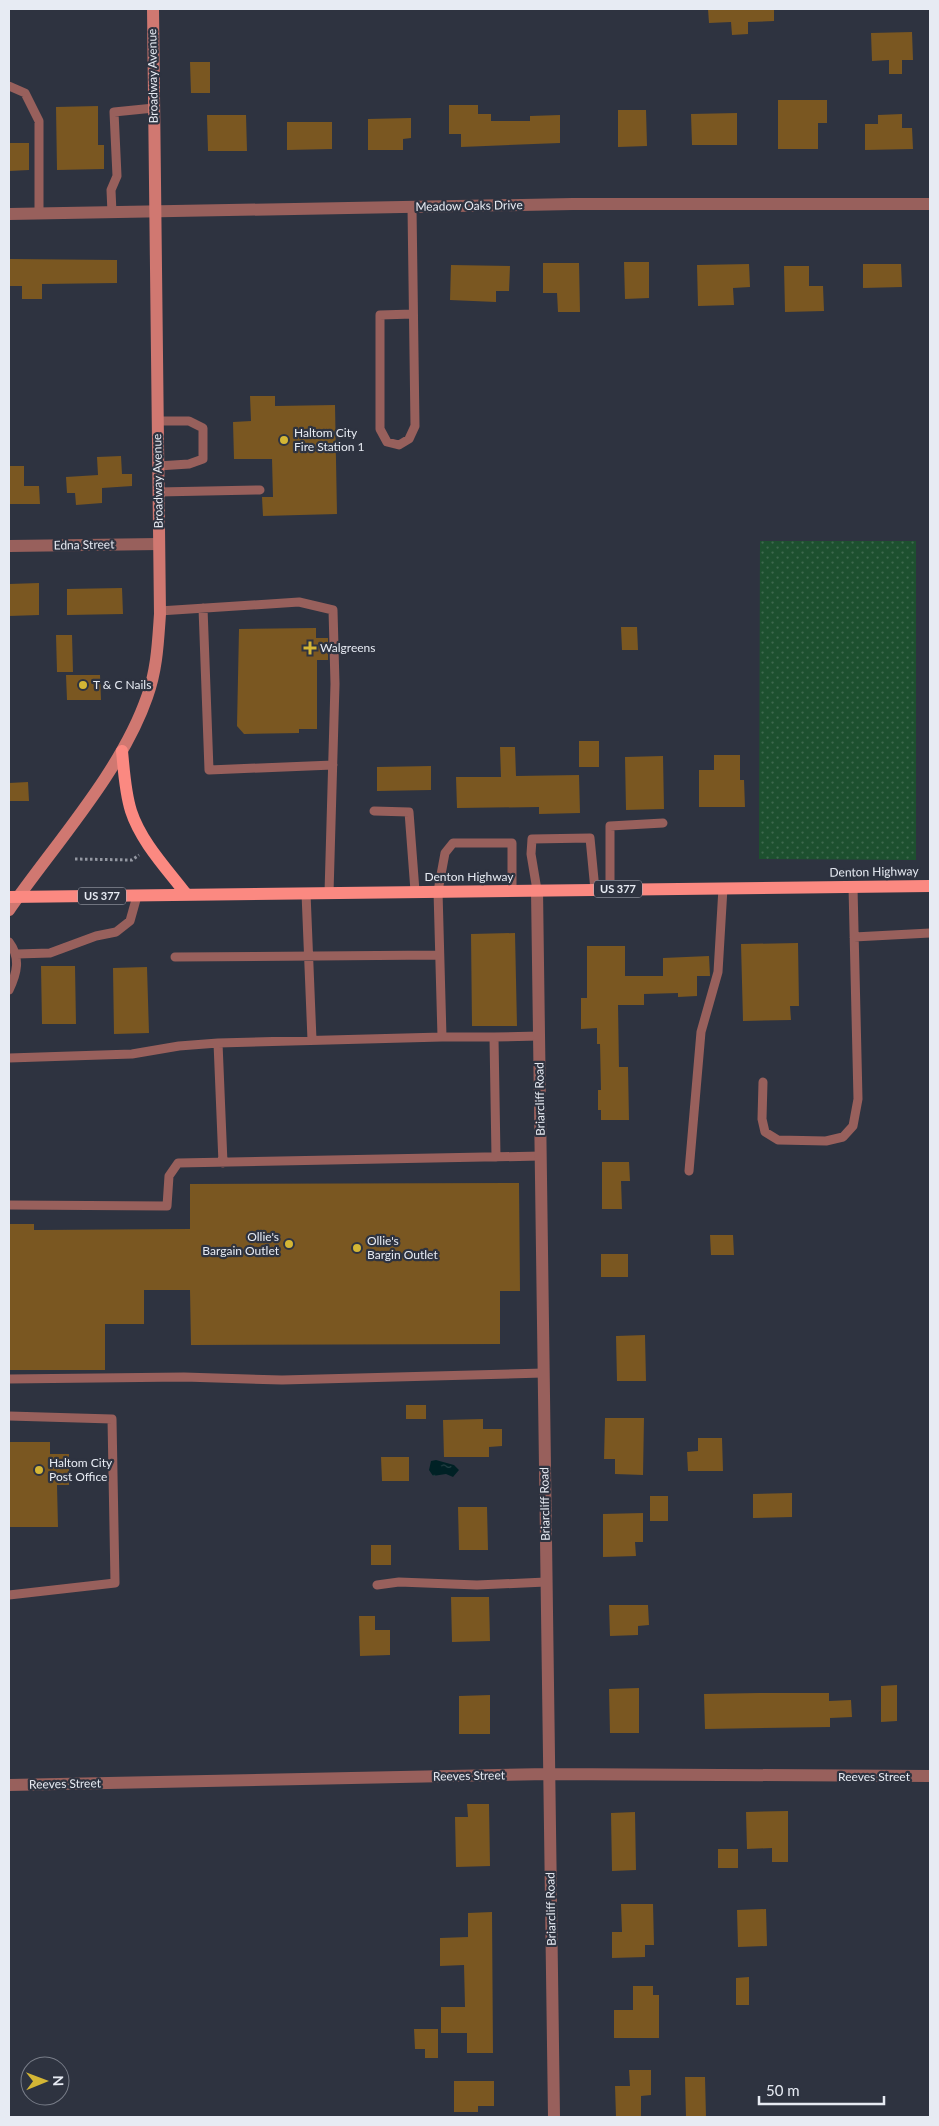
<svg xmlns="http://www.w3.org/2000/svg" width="939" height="2126" viewBox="0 0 939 2126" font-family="Lato,sans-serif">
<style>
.grass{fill:url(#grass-dots)}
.water{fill:url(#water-ripples)}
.building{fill:#7a5721}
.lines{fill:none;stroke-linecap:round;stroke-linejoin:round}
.path{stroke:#9498a2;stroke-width:3;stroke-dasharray:2.5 2.5;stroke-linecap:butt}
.service{stroke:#98605c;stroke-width:9}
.minor{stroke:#98605c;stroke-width:12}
.secondary{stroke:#d07871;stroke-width:12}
.primary{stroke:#fb8981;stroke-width:12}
.poi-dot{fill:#d4b635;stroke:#2e3340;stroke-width:2}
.labels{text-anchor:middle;stroke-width:4.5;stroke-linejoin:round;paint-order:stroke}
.shield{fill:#2e3340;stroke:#b0b4bd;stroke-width:1}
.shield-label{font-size:11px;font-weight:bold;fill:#e7ebf3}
.street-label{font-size:12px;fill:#e7ebf3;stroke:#2e3340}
.poi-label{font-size:12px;fill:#e7ebf3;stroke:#2e3340;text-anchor:start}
</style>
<defs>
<pattern id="grass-dots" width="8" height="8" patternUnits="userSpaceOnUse" patternTransform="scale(1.25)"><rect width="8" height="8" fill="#1d502f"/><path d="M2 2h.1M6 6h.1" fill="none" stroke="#3e694e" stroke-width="1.8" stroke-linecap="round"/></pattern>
<pattern id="water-ripples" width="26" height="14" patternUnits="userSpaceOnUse" patternTransform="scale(1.25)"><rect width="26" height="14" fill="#002125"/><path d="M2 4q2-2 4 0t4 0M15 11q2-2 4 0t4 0" fill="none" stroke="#254145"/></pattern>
</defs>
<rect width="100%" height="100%" fill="#2e3340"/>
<path class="grass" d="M760,541H916V860L759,859Z"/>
<path class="water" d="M436,1460L454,1465L459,1470L453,1477L446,1474L433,1476L429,1470L431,1461Z"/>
<path class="building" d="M708,9H774V21L748,22V34L732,35L731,22L709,23Z
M912,32L913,60H902V74H889V60L872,61L871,33Z
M190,62H210V93H191Z
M778,100H827V123H818V149H778Z
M449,105H478V114H491V121H530V116L560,115V143L461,147V134H449Z
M98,106V145H104V169L57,170L56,107Z
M618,110H646L647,146L618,147Z
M737,113V145H692L691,114Z
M902,114V128H912L913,149L865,150V124H878V115Z
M207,115H246L247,151H208Z
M411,118V138L403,139V150H368V119Z
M287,122H332V149L287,150Z
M9,143H29V170L9,171Z
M9,259L117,260V283L42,284V299H22V286H9Z
M624,262H649V298L625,299Z
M543,263H579L580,312H558L557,293H543Z
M749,264L750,287L733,288L734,305L698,306L697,265Z
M863,264H901L902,287L863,288Z
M451,265L510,266L509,291H496V302L450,300Z
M784,266H809V286H823L824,311L785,312Z
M250,396H275V406L335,405L337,514L263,516L262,497H273L272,459H234L233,422L251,421Z
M121,456L122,474H132V486L102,488V503L76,505L75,493H67L66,477L98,475L97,457Z
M9,466H24V486H39L40,504H9Z
M39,583V615L9,616V584Z
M122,588L123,614L67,615V589Z
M621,627H637L638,650H622Z
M316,628V638H328V660H317V729H299V733L244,734L237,726L239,629Z
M56,635H72L73,672H57Z
M66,675H100L101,700H67Z
M579,741H599V767H579Z
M500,747H515L516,776L579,775L580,813L539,814V807L457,808L456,777H501Z
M714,755H740V780H744L745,807H699V770H714Z
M663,756L664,809L626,810L625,757Z
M431,766V790L377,791V767Z
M28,782L29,801H9V783Z
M515,933L517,1026H472L471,934Z
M798,943L799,1006H790L791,1020L743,1021L741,944Z
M587,946H625V976H663V958L709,956L710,976H697V996L678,997V993L644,994V1005H618L619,1067H628L629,1120H601V1110H598V1090H601L600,1044H597V1028L581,1029V998H587Z
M41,966H75L76,1024H42Z
M147,967L149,1033L114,1034L113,968Z
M602,1162H629L630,1181H621L622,1209H602Z
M519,1183L520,1291H500V1344L191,1345L190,1290H144V1324H105V1370H9V1224H34V1230L190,1229V1184Z
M710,1235H733L734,1255H711Z
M601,1254H628V1277H601Z
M645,1335L646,1381H617L616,1336Z
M406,1405H426V1419H406Z
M605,1418H644L643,1475L615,1474V1459H604Z
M483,1419V1429H502V1446L489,1447V1457H444L443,1420Z
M698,1438H722L723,1471H688L687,1452L698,1451Z
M9,1442H50V1454H69V1485H57L58,1527H9Z
M381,1457H409V1481H382Z
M792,1493V1517L753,1518V1494Z
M650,1496H668V1521H650Z
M458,1507H487L488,1550H459Z
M643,1513V1542H635L636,1556L603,1557V1514Z
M371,1545H391V1565H371Z
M451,1597H489L490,1641L452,1642Z
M609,1605H648L649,1625L638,1626V1635L610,1636Z
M359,1616H375V1630H390V1655L360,1656Z
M897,1685V1721L881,1722V1686Z
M639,1688V1733H610L609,1689Z
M759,1693H829V1701L851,1700L852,1717L830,1718V1727L705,1729L704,1694Z
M490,1695V1734H459V1696Z
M467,1804H489L490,1866L456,1867L455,1817H468Z
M788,1811V1862H772V1848L747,1849L746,1812Z
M635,1812L636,1870L612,1871L611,1813Z
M718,1849H738V1868H718Z
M621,1904H653L654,1945H645V1957L612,1958V1932H622Z
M766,1909L767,1946L738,1947L737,1910Z
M492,1912L493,2053H467V2033H441V2007H465L464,1965L440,1966V1938L468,1937V1913Z
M749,1977V2005H736V1978Z
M633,1986H653V1995H659V2038H614V2010H633Z
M414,2029H438V2058H425V2049H415Z
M629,2070H651V2095L641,2096V2117H616L615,2086H630Z
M685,2077H705L706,2117H686Z
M454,2081H494V2106H478V2112H454Z"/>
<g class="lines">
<path class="path" d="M75,859L132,860L139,855"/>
<path class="service" d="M9,86L25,93L39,121V213
M412,207L415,426L409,439L399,445L387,442L380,429V315L413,314
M112,213L111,190L117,176L114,112L154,108
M157,421H189L203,428V459L189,464L158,466
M158,492L260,490
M203,608L209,770L333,765
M159,611L299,602L333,610L335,684L329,893
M374,811L409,812L415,891
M537,890L531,854L532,839L590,838L595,890
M610,890V826L663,823
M306,893L312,1040
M854,937L930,933
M9,942C21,958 17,973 9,990
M17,954L50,953L96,936L116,932L130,921L137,896
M175,957L439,955
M494,1037H442L438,891L445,853L453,843H512V891
M9,1058L132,1054L179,1046L218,1043
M763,1082L762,1119L765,1132L778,1140L826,1141L843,1137L853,1126L858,1099L853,887
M496,1157L494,1037L539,1036
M223,1163L218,1043L442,1037
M689,1171L701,1032L718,972L723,888
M9,1205L167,1206L169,1176L178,1163L541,1156
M9,1379L184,1377L282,1380L543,1373
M9,1416L112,1419L115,1583L9,1595
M377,1585L399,1582L477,1585L546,1582"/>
<path class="minor" d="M9,214L573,204H930
M9,546L159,544
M537,890L554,2117
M9,1785L548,1774L930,1776"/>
<path class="secondary" d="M9,910C54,845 121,772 147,697C157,670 158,642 160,614L153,9"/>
<path class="primary" d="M122,751C124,771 125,792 131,811C141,842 167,869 186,894
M9,897L930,886"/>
</g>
<g class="poi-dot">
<circle cx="284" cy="440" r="5"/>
<path d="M307.5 640.5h5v5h5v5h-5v5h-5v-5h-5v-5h5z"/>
<circle cx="83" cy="685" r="5"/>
<circle cx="289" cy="1244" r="5"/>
<circle cx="357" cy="1248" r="5"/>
<circle cx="39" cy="1470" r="5"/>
</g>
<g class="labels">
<g class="shield">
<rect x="594" y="880.5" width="48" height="17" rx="4"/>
<rect x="78" y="887.5" width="48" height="17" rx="4"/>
</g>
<g class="shield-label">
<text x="618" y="893">US 377</text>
<text x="102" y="900">US 377</text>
</g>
<g class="street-label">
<text transform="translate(153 76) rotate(-91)" y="4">Broadway Avenue</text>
<text transform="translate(469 206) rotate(-1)" y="4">Meadow Oaks Drive</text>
<text transform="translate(158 481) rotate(-91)" y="4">Broadway Avenue</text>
<text transform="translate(84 545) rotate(-1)" y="4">Edna Street</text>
<text transform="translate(874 872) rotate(-1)" y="4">Denton Highway</text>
<text x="469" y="881">Denton Highway</text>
<text transform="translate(540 1099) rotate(-91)" y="4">Briarcliff Road</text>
<text transform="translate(545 1504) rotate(-91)" y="4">Briarcliff Road</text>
<text transform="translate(469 1776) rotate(-1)" y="4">Reeves Street</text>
<text x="874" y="1781">Reeves Street</text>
<text transform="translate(65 1784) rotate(-1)" y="4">Reeves Street</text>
<text transform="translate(551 1909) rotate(-91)" y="4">Briarcliff Road</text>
</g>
<g class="poi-label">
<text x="294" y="437">Haltom City<tspan x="294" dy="14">Fire Station 1</tspan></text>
<text x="320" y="652">Walgreens</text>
<text x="93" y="689">T &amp; C Nails</text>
<text x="279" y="1241" text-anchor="end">Ollie's<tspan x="279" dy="14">Bargain Outlet</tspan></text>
<text x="367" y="1245">Ollie's<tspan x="367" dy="14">Bargin Outlet</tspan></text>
<text x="49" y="1467">Haltom City<tspan x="49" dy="14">Post Office</tspan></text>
</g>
</g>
<rect width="939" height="2126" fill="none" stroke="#e7ebf3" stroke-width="20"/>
<g transform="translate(45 2081) rotate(89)"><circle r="24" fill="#2e3340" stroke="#787d88"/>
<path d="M0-4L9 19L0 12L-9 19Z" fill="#d4b635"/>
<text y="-8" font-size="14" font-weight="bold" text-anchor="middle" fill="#e7ebf3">N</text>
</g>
<path d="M759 2096v8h125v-8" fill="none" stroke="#e7ebf3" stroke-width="2.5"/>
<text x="766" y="2096" font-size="15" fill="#e7ebf3" stroke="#2e3340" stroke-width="4" paint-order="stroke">50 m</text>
</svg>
